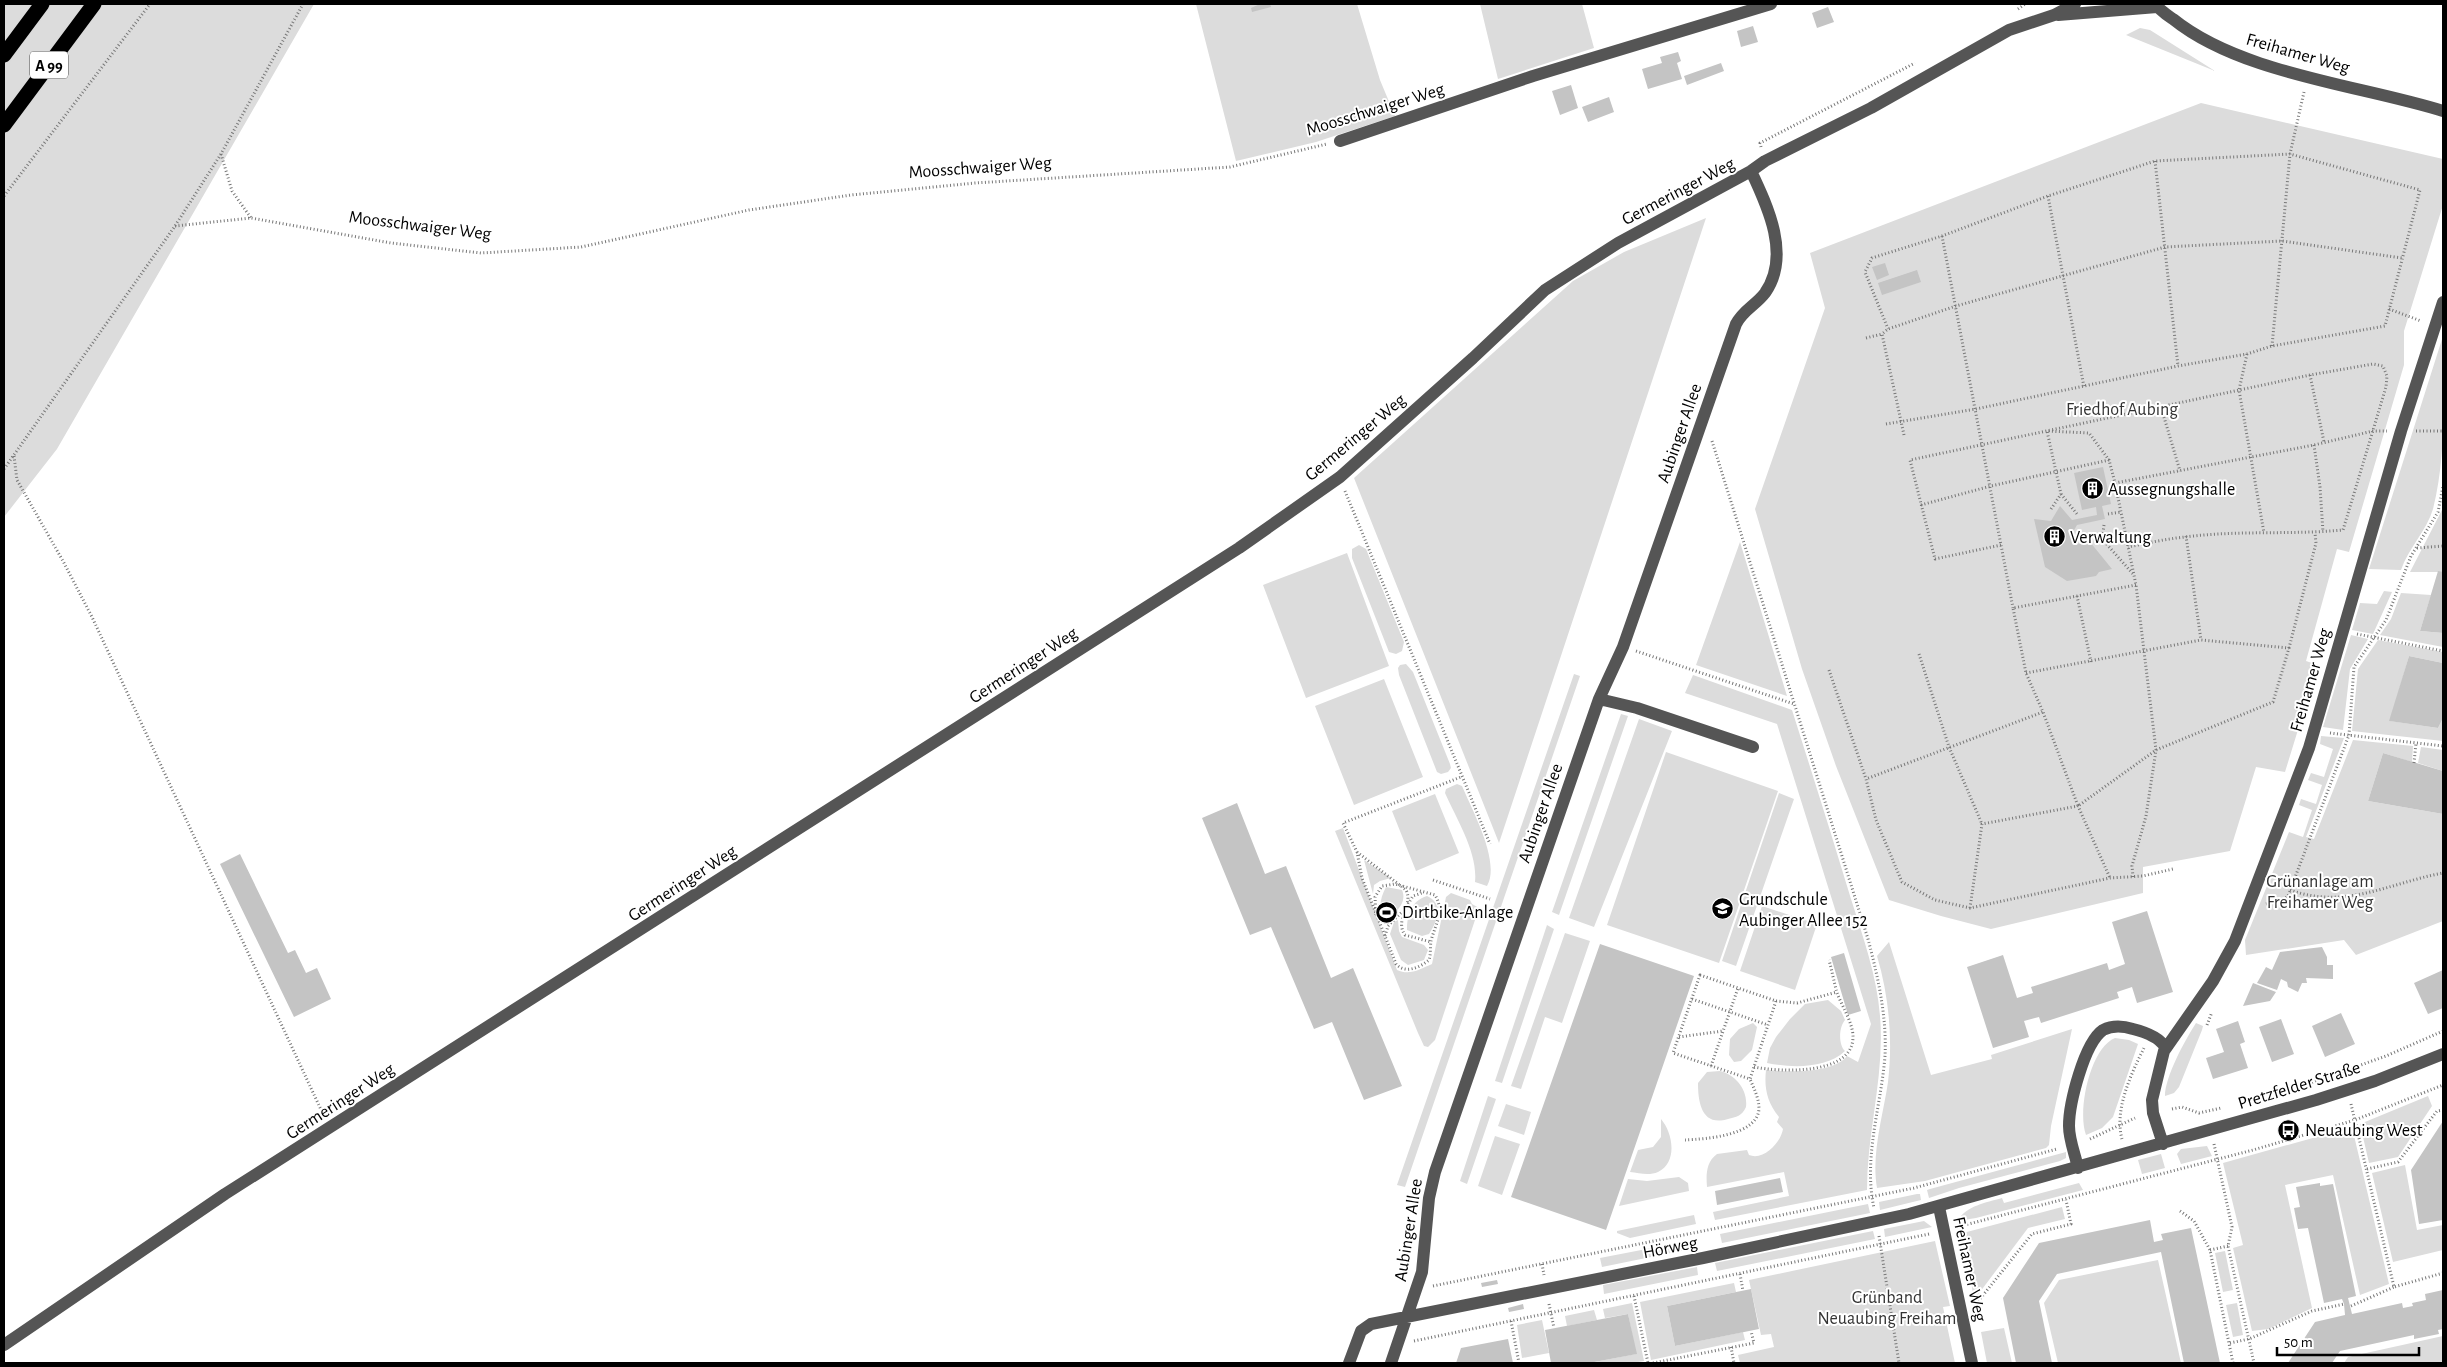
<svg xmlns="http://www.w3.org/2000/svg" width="2447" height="1367" viewBox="0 0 2447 1367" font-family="'Alegreya Sans',sans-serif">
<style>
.green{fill:#dcdcdc}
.building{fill:#c4c4c4}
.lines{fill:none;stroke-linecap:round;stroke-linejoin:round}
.highway-casing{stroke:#dbdbdb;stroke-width:18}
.path{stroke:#777;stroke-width:3;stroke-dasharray:1 2.5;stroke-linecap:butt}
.minor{stroke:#555;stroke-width:12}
.highway{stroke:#000;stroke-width:15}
.labels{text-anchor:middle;stroke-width:4;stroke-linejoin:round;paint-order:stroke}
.shield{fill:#fff;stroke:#4c4c4c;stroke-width:1}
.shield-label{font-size:16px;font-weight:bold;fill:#000}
.street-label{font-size:18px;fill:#000;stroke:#fff}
.park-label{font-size:18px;fill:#333;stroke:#fff}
.poi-label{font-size:18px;fill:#000;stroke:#fff;text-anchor:start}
</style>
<rect width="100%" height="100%" fill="#fff"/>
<path class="green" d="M4,4H314L57,449L4,517Z
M1196,4H1357L1380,80L1395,116L1316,142L1236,161Z
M1480,4H1582L1594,48L1498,79Z
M2140,28L2150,30L2215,71L2126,35Z
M2201,103L2443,159V205L2404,331V365L2349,552L2337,549L2306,661L2318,665L2285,772L2256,767L2230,851L2143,867V893L1991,929L1941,916L1889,900L1836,766L1802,669L1755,509L1825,308L1810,253Z
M1706,218L1499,843L1354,478L1573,281L1624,252Z
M2443,336C2443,393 2447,454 2433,509C2427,530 2408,549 2401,570L2369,569Z
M2443,508V572H2410Z
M1740,542L1787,696L1696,665Z
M1359,545L1366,549L1404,642L1402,651L1396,654L1389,652L1352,558V549Z
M1347,553L1389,666L1306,698L1263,585Z
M2384,591L2392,592L2373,634L2352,630L2360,603L2377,604Z
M2401,593L2431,595L2420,631L2443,633V647L2380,635L2391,619Z
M2351,635L2368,639L2350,669L2343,730L2323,727Z
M2378,640L2443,652V663L2409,656L2390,721L2438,728L2443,718V741L2352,731L2358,669Z
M1406,664L1413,672L1450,764L1451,768L1448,772L1441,774L1437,772L1399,675L1398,668L1400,665Z
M1574,674L1580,676L1405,1187L1397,1185Z
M1693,675L1792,710C1812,773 1832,836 1851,899C1863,937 1877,976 1880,1016C1885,1075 1867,1131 1867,1190L1715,1220L1713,1212L1789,1196L1784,1172L1707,1187C1706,1175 1706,1162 1717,1154L1747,1150L1749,1155C1764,1161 1781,1142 1783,1129L1777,1122L1779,1117C1767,1102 1764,1088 1766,1070C1787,1072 1833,1074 1847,1056L1858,1062L1871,1024L1777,724L1685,693Z
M1384,679L1423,777L1354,805L1315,706Z
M1621,714L1628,716L1559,915L1552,912Z
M1639,719L1672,731L1594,927L1569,918Z
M2321,736L2344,738L2306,837L2314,839L2353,740L2413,746L2412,762L2383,753L2368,801L2443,814V921L2356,955L2344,940L2246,955L2245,940L2289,832L2303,837L2312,810L2299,805L2301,799L2316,804L2322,785L2308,780L2311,773L2324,777L2333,749L2320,744Z
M2421,747L2443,750V771L2418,763Z
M1666,752L1778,791L1719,963L1607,925Z
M1457,784L1462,786C1472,810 1501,862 1487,886L1475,882C1478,853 1457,820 1445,793L1446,789Z
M1779,793L1794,799L1736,966L1722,961Z
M1435,794L1459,853L1416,871L1392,811Z
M1343,828L1397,970C1410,976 1420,969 1432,964L1446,897L1451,893L1470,900L1472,904L1479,908L1435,1040L1428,1047L1424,1046L1418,1033L1335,831Z
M1364,860L1391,878L1380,881L1374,885L1373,894Z
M1386,887L1402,890C1408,904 1394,913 1385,922C1379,909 1379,900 1386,887Z
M1427,896C1444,904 1438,920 1429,934L1422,936L1407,930C1407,915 1411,901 1427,896Z
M1762,906L1817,924L1795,990L1740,971Z
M1398,920L1399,931L1402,937L1424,945L1428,950L1424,960L1408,965L1401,960L1390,934L1394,922Z
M1547,925L1554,929L1502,1083L1495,1081Z
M1565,933L1590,941L1562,1023L1545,1017L1521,1089L1511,1086Z
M1889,942L1931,1075L1992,1059L1991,1055L2072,1029L2051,1126L2049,1145L2046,1148L1925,1181L1877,1188C1871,1154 1883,1116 1888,1082C1893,1040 1889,996 1877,956Z
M1828,1000L1841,1011L1845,1020C1839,1027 1838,1044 1845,1051C1826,1069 1791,1068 1767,1063L1770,1048L1776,1037L1790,1019L1805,1004Z
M1753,1023L1757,1027L1752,1050L1741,1061L1734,1062L1729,1055L1730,1039L1739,1029Z
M2196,1023L2203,1026L2202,1030L2179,1087L2174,1093L2165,1096C2165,1077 2185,1040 2196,1023Z
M2115,1038L2129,1040L2138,1044L2113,1117L2102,1128L2086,1135C2077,1111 2090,1048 2115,1038Z
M1720,1071C1736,1075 1748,1090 1746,1107C1742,1116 1736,1117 1728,1119C1702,1127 1698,1103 1698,1083L1707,1072Z
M1488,1096L1496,1099L1467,1184L1460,1181Z
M2428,1096L2432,1106L2398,1157L2369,1163L2360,1124Z
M1506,1104L1531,1112L1524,1135L1498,1126Z
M1661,1119C1673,1133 1678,1162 1658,1172C1649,1176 1639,1173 1630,1172L1638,1150L1653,1147L1661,1137Z
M2352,1127L2389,1284L2360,1295L2333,1175L2285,1185L2312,1308L2268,1329L2252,1331L2233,1248L2243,1245L2223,1163Z
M1495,1136L1520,1144L1502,1195L1478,1186Z
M2207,1146L2212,1156L2181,1164L2177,1154L2181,1149Z
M2066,1152V1158L2060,1161L1959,1188L1929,1198L1927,1190L1930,1189Z
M2161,1154L2165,1168L2142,1174L2138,1160Z
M2405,1165L2417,1230L2443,1225V1250L2393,1262L2372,1173Z
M1679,1177L1688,1183L1689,1191L1619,1206L1628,1179L1647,1181Z
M2079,1183L2083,1190L1976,1218L1957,1221C1968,1205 1985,1203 2002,1198L2004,1203Z
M1917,1194H1920L1921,1200L1880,1210L1879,1202Z
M1868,1204L1870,1213L1722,1243L1720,1234Z
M2062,1207L2065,1219L2028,1228L1974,1300L1963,1233Z
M1694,1215L1696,1224L1630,1238L1617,1233V1231Z
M1924,1221L1932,1227L1885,1237L1884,1229Z
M1873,1231L1875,1239L1717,1271L1715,1263Z
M1693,1240L1695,1248L1602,1267L1600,1258Z
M1935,1241L1950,1306L1943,1307L1955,1363H1740L1738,1355L1774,1347L1771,1334L1761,1335L1749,1280Z
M2225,1251L2233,1290L2223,1292L2215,1253Z
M2158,1260L2181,1363H2058L2044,1303L2059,1280Z
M1697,1267L1698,1275L1604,1294L1603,1285Z
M1734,1283L1736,1292L1667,1306L1675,1346L1743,1332L1745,1340L1651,1360L1640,1302Z
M1632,1303L1644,1361L1632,1363H1589L1636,1354L1628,1314L1605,1318L1603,1309Z
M2237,1303L2243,1335L2233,1337L2226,1305Z
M1594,1310L1597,1320L1567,1326L1565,1316Z
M1542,1320L1549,1353L1522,1358L1517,1325Z
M2004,1328L2012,1363H1987L1981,1332Z
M2443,1336V1363H2344L2348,1357Z"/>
<path class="building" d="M1260,4H1270L1271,7L1252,12L1251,8Z
M1828,7L1834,22L1817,28L1812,13Z
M1753,26L1758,42L1741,47L1737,31Z
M1678,52L1681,61L1677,63L1682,79L1648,89L1642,69L1662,63L1660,57Z
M1721,63L1724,71L1687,85L1684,76Z
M1571,85L1578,108L1560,115L1552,91Z
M1609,97L1614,112L1588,122L1582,107Z
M1885,263L1889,275L1877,280L1872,267Z
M1917,270L1921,282L1882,295L1878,283Z
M2103,467L2111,504L2102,506L2105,519L2077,525L2073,532L2075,542L2080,544L2090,542L2112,569L2099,572L2096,576L2067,581L2045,567L2034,519L2051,521L2060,506L2072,520L2097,515L2096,507L2082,510L2074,473Z
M2438,571L2443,572V633L2420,631Z
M2409,656L2443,663V718L2438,728L2389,721Z
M2383,753L2443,771V814L2368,801Z
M1237,803L1265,874L1286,866L1331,978L1353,968L1402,1086L1364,1100L1332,1022L1314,1029L1271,927L1250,935L1202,818Z
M240,854L288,953L295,950L306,973L317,968L331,999L294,1017L220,864Z
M2147,911L2173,992L2137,1003L2132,987L2117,992L2119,998L2041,1023L2039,1017L2024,1021L2029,1037L1993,1048L1967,967L2003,955L2017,998L2033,993L2031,987L2107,963L2109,970L2125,964L2112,922Z
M1600,944L1694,976L1606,1230L1511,1197Z
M2322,947L2327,957V965H2333V979L2306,978L2307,983H2302L2298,992L2288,987L2287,982L2281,979L2277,990L2257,983L2266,967L2272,970L2280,952Z
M1844,953L1861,1011L1848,1015L1831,957Z
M2443,970V1008L2428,1014L2414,983Z
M2253,983L2276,992L2270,1001L2243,1006Z
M2341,1013L2355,1044L2325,1057L2312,1026Z
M2281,1019L2294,1054L2272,1062L2259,1027Z
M2238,1021L2245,1042L2240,1044L2248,1068L2213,1079L2206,1058L2224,1052L2216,1029Z
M2443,1121V1220L2419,1224L2411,1170Z
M1780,1178L1783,1192L1717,1205L1715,1191Z
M2320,1183V1186L2333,1184L2356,1296L2348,1298L2352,1314L2402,1303L2403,1308L2413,1306L2412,1303L2426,1300L2425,1294L2443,1290V1329L2438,1330L2439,1334L2414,1339V1335L2340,1351L2332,1363H2288L2315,1322L2345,1315L2344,1304L2342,1299L2324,1303L2308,1228L2298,1229L2294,1208L2300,1207L2296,1187Z
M2150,1220L2154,1242L2163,1240L2161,1234L2191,1228L2220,1363H2184L2161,1252L2057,1274L2039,1301L2052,1363H2016L2003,1298L2039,1243Z
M1497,1280L1498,1284L1482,1287L1481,1283Z
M1751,1289L1759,1329L1675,1346L1667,1306Z
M1523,1304L1524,1309L1509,1312L1508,1308Z
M1628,1314L1637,1354L1589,1363H1551L1545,1330Z
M1508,1339L1513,1363H1456L1461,1348Z"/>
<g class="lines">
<defs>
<path id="highway" d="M4,55L42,4
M4,125L94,4"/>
</defs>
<use href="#highway" class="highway-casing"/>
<path class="path" d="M2018,9L2025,4
M1761,147L1760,143L1915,63
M221,154L232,191L251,218
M2155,161L2178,366
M4,196L150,4
M2048,196L2084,387
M175,226L251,218L391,243L481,253L581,247L749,210L851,195L975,183L1230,167L1327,144
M1942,236L2013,608
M2389,309L2421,321
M1866,338L1882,334
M2272,346L2290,154L2304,92
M2247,354L2239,390L2264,533
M2310,375L2324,442
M2161,407L2180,471
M1886,424L1976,409L2178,366L2247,354L2272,346L2385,326L2420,190L2290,154L2155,161L2048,196L1942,236L1872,258L1865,272L1888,329
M2416,431H2443
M1904,435L1882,334L1888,329L1956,306L2165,247L2282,241L2402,258
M1712,441L1868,939C1878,977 1887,1017 1885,1056C1881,1107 1863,1157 1874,1208
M2314,445L2320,487L2323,532
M14,456L17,480L63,561L92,617L323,1114
M4,469L175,226L221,154L303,4
M2115,483L2314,445L2373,431H2387
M1345,491L1490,844
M2061,494L2077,514
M1921,505L1991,486L2109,460
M2051,509L2061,494L2047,431L2089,433L2109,460L2115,483L2136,585L2156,750L2146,816L2132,866L2133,877
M2108,514L2121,512
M2104,525L2102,539L2134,575
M2186,536L2201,640
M2001,545L1935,559L1910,460L2310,375L2373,364L2383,366L2387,376L2386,387L2343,530C2291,535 2238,530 2185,537C2166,539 2147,543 2128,547
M2417,548L2443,546
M2136,585L2013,608L2026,673L2043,712L1866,779L1876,820L1902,882L1935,900L1970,908L2110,878L2143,876L2173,869
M2077,596L2091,662
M2357,634L2443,651
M2289,648L2316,543L2315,533
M1636,651L1794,704
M1919,654L1949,747L1982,824
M1829,670L1866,779
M2026,673L2201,640L2289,648L2273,702L2156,750L2078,806L2043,712
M2330,733L2443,746
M2414,763L2416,743
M1357,852L1406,890C1414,906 1394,919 1405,935L1431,942
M1433,880L1490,899
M2290,890C2346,910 2389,883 2443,873
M1408,904L1413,896L1422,893
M2266,904L2283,900L2288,896L2349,735L2354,667L2386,620L2411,556L2438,512L2443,486
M1970,908L1982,824L2078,806L2110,878
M1376,915L1375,897L1382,886L1395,884L1435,895C1445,911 1435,925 1431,941C1430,947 1431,954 1429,960C1419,968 1405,974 1396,964L1362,878L1357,852L1343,823L1461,777
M1385,936L1388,926L1403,911
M1700,975L1776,1001L1750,1079L1673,1053Z
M1692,999L1768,1025
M1776,1001L1797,1003L1837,992
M2207,1025L2212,1012
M1679,1037L1723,1031
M1711,1066L1738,988
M1754,1067C1779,1072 1853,1076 1853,1037C1853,1023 1842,1006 1837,993C1834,982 1832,971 1829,960
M2302,1086L2386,1056L2443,1031
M2351,1104L2394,1287L2443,1273
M2172,1109L2182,1107L2199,1113L2221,1108
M2090,1139L2135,1118
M2122,1139C2114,1110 2131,1074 2144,1048
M1685,1140C1705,1139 1757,1136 1759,1109C1759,1098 1754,1089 1750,1079
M2214,1144L2232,1227L2228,1246L2254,1363
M2367,1169L2398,1162L2437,1111L2443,1110
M2180,1211L2194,1221L2210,1250L2233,1363
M1957,1227L2253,1150L2355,1120L2443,1085
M1879,1236L1899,1363
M2210,1250L2228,1246
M1542,1264L1544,1275
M1740,1274L1743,1291
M1433,1286L1914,1188L2057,1149
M1634,1296L1648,1363
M1549,1304L1554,1328
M1976,1304L2032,1234L2071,1224L2066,1200
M2351,1306L2394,1287
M1511,1321L1519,1363
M1414,1341L1929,1234
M2230,1343L2249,1339L2312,1311L2344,1304
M1731,1347L1734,1363
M1653,1363L1754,1343L1751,1331"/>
<path class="minor" d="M2156,4C2159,10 2167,15 2173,19C2241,74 2360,85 2443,111
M2058,15L2157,7
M1340,141L1533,76L1771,4
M1599,699L1637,708L1753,747
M2163,1144L2153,1113L2152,1100L2164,1051L2213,981L2235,941L2309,748L2401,431L2443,302
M2078,1168C2075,1154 2069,1140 2069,1126C2069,1104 2084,1043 2103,1030C2113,1025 2123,1026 2133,1029C2145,1032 2159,1037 2165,1047
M1939,1207L1972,1363
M4,1345L225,1194L1239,548L1340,477L1473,358L1545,290L1618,243L1751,171L1765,161L1871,108L2009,30L2054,15L2075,4
M1349,1363L1361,1331L1371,1324L1703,1258L1909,1214L2316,1100L2375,1081L2443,1054
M1391,1363L1422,1272L1429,1198L1435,1172L1599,699L1623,647L1736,324C1743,310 1756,305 1765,293C1791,256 1768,207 1751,171"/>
<use href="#highway" class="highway"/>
</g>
<defs>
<symbol id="building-disc" viewBox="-11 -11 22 22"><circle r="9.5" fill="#000" stroke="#fff"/><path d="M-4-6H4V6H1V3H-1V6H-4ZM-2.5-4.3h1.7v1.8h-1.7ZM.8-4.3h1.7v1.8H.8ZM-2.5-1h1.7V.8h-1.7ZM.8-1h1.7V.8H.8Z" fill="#fff"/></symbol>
<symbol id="school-disc" viewBox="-11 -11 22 22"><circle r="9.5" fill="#000" stroke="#fff"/><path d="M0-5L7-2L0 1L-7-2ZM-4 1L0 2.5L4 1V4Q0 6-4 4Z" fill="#fff"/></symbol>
<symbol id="stadium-disc" viewBox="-11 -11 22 22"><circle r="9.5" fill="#000" stroke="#fff"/><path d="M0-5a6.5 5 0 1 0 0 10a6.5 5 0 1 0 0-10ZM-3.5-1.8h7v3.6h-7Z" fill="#fff"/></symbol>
<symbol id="bus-disc" viewBox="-11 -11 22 22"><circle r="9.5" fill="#000" stroke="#fff"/><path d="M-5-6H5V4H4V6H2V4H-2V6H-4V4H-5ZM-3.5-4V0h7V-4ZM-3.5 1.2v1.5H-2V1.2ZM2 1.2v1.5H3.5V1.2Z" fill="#fff"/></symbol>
</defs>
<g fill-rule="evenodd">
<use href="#building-disc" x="2080" y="476" width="25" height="25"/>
<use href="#building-disc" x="2042" y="524" width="25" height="25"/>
<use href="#school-disc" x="1710" y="896" width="25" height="25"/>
<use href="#stadium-disc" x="1374" y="900" width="25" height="25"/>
<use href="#bus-disc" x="2276" y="1118" width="25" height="25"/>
</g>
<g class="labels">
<rect class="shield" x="30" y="51.5" width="38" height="27" rx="4"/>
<g class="shield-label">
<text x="49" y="71">A 99</text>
</g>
<g class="street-label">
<text transform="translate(2298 53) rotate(16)" y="6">Freihamer Weg</text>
<text transform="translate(1375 109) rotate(-17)" y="6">Moosschwaiger Weg</text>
<text transform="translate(980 167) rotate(-4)" y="6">Moosschwaiger Weg</text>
<text transform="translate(1678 191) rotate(-28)" y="6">Germeringer Weg</text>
<text transform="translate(420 225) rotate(7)" y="6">Moosschwaiger Weg</text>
<text transform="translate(1679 433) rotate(-71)" y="6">Aubinger Allee</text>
<text transform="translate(1355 437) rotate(-40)" y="6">Germeringer Weg</text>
<text transform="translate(1023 665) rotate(-33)" y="6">Germeringer Weg</text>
<text transform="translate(2310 680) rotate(-74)" y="6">Freihamer Weg</text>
<text transform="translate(1540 813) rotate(-71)" y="6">Aubinger Allee</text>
<text transform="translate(682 883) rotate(-33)" y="6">Germeringer Weg</text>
<text transform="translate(2299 1085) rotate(-17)" y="6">Pretzfelder Straße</text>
<text transform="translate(340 1101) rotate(-33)" y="6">Germeringer Weg</text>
<text transform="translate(1408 1230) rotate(-81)" y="6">Aubinger Allee</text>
<text transform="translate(1670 1247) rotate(-11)" y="6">Hörweg</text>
<text transform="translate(1970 1269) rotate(78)" y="6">Freihamer Weg</text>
</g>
<g class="park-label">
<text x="2122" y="415">Friedhof Aubing</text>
<text x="2320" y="887">Grünanlage am<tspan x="2320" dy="21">Freihamer Weg</tspan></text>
<text x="1887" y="1303">Grünband<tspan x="1887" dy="21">Neuaubing Freiham</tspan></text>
</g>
<g class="poi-label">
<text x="2108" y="495">Aussegnungshalle</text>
<text x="2070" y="543">Verwaltung</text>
<text x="1739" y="905">Grundschule<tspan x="1739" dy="21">Aubinger Allee 152</tspan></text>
<text x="1402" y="918">Dirtbike-Anlage</text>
<text x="2305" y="1136">Neuaubing West</text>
</g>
</g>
<rect width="2447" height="1367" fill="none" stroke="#000000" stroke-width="10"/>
<path d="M2277 1347v8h142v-8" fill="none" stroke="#000000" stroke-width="2.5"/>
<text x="2284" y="1347" font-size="15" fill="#000000" stroke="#ffffff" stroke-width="4" paint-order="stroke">50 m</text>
</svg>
